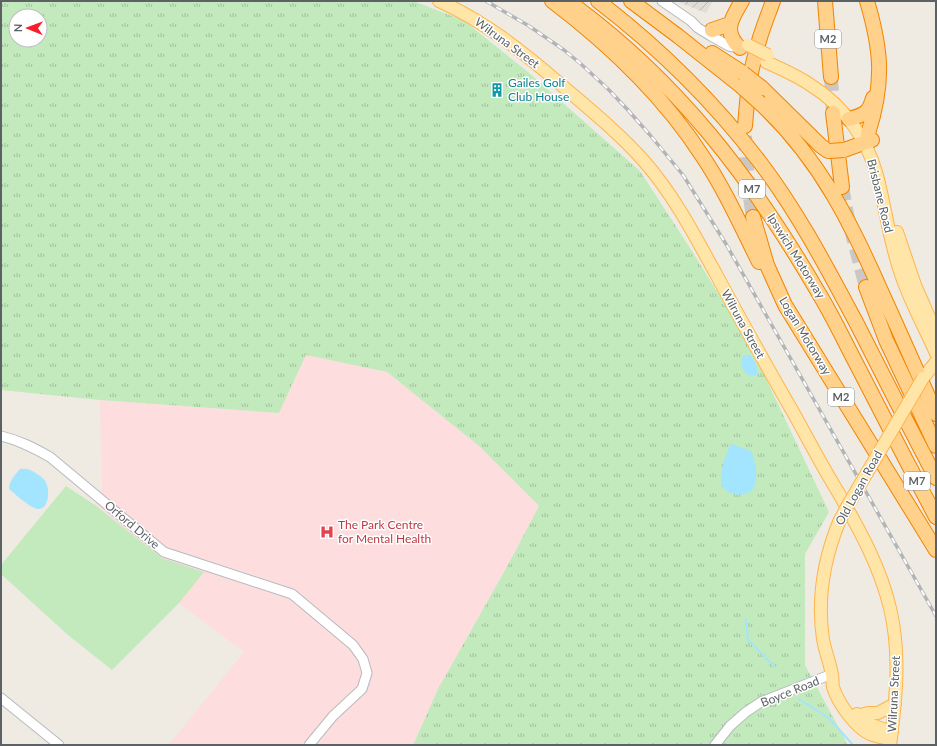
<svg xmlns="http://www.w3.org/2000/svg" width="937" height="746" viewBox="0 0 937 746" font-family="Lato,sans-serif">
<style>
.industrial{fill:url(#industrial-furrows)}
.medical{fill:#fedddf}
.grass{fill:url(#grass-tufts);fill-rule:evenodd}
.park{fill:#c3eabc}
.water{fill:#a3e4ff}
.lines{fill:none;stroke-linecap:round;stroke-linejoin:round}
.stream{stroke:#a3e4ff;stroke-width:2}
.highway-tunnel{stroke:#cac8c4;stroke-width:14;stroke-dasharray:14 7;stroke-linecap:butt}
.minor-casing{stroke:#b6babf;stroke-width:11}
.major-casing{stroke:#ffb44c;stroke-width:14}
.highway-casing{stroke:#f28400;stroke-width:16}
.minor{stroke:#fff;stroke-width:9}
.major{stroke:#ffe5a8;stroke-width:12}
.highway{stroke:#ffd18a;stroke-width:14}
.rail-casing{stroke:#b3b4b5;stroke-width:3.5}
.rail{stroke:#fff;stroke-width:2;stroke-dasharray:6;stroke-linecap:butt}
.major-bridge-casing{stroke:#ffb44c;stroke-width:14;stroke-linecap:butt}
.highway-bridge-casing{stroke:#f28400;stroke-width:16;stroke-linecap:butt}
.major-bridge{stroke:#ffe5a8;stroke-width:12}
.highway-bridge{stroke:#ffd18a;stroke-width:14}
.labels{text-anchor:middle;stroke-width:3;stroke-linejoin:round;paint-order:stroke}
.shield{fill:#fff;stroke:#8c9093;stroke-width:1}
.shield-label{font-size:11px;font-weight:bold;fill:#5b6165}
.street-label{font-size:12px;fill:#5b6165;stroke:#fff}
.culture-label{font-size:12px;fill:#0d838f;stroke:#fff;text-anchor:start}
.health-label{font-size:12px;fill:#be3a42;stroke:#fff;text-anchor:start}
</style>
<defs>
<pattern id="industrial-furrows" width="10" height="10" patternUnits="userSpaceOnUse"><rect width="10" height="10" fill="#e0ddd7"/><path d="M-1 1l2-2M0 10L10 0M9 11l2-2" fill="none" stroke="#b9b7b2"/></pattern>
<pattern id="grass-tufts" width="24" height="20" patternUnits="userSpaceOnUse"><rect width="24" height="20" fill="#c3eabc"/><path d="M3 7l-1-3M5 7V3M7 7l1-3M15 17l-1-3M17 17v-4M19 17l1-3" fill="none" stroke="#a1c19c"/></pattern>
</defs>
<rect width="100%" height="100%" fill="#efebe3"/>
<path class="industrial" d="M676,1H713L706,13Z"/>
<path class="medical" d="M306,355L387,372L479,446L539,506L509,563L438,689L413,745H167L171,742L244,652L179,603L203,572L162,558L95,505L102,487L100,400L279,413Z"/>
<path class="grass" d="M1,1H413L463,20L528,72L640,171L692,251L750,345L829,512L805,554V665L848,745H413L438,689L509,563L539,506L479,446L387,372L306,355L279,413L100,400L1,390ZM16,16H40V40H16Z"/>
<path class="park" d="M66,486L95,505L162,558L204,572L179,603L112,670L68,635L1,574V565Z"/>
<path class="water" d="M746,355H750C755,361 758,367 757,375C749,378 744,372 741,365L742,357Z
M732,444L751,451C755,461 759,476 754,487C747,500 722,496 721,481C720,469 726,455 730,445Z
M20,469C27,468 32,470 37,474C41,477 45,479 46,483C50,490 49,510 38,509C30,508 15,494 9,489C9,481 15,475 20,469Z"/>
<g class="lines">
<path class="stream" d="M746,619L748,640L775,667
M799,699L829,718L853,745"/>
<path class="highway-tunnel" d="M831,77L833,113
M745,136L748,185L753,217
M842,187L847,214L866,287"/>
<defs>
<path id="minor" d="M662,1L691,21L698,28L711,36L729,46L740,48
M1,436C19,440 34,448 50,457L164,552L292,594L353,645L363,659L367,673L362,689L333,716L309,745
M1,698L59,745
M715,745L730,726L746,712L761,702L832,674"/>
<path id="major" d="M439,1C484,21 522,51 559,83C588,108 618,132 643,160C674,195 695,236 717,276C742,322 767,367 793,412C808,439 822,466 838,492C859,529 880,566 890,608C901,654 896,699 890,745
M766,62C782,69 798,76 812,86C844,106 867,139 877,175C884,202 888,231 896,258C905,292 922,322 936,353
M897,232L915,285L936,333
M923,378L936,362
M839,522C824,559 817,599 823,639C825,651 830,663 832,675C833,679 832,683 833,687C838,703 855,727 870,734C877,737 884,738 891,739
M857,714C866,724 879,728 892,732
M858,716L868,713H878L895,704"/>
<path id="highway" d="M552,1C610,45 663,95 703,157C725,190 741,226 759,262
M568,1C677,80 751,177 818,292C833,316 845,343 859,369C884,418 910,468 936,517
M598,1C658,47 713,101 759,161C798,212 827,268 857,324C883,375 909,427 936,478
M631,1L678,36L741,86
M825,1L831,77
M867,1C882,52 884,82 868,134
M712,30L730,24
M740,48C722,31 732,18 742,1
M712,53L743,73
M762,88L821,146L828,151H830
M760,103C823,162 852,226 886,302C903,339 919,376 936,414
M833,113L842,187
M849,119C864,115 869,113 873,98
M745,126C747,101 749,76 756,52C760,34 767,18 773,1
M844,150L872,140
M753,217L767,265L785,305L936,550
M866,287L886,340L936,446"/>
</defs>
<use href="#minor" class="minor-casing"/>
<use href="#major" class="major-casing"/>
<use href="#highway" class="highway-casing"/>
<use href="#minor" class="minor"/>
<use href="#major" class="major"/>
<use href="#highway" class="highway"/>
<defs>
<path id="rail" d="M486,1L529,26L564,50L581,64L608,89L627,109L650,135L683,175L726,244L936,616"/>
</defs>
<use href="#rail" class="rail-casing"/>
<use href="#rail" class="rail"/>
<defs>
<path id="major-bridge" d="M748,45L768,55
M839,522L848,505L923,378"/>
<path id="highway-bridge" d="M743,73L762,88
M741,86L760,103
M830,151L844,150"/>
</defs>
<use href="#major-bridge" class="major-bridge-casing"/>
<use href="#highway-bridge" class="highway-bridge-casing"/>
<use href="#major-bridge" class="major-bridge"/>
<use href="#highway-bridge" class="highway-bridge"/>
</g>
<defs>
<symbol id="building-bare" viewBox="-9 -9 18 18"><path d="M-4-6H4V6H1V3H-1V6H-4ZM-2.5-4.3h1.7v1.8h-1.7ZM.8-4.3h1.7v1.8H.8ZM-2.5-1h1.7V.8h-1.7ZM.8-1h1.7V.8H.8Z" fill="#0f9aa8" stroke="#fff" stroke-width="2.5" paint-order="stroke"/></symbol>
<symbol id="hospital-bare" viewBox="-9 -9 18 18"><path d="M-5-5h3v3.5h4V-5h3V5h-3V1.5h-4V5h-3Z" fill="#e0444e" stroke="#fff" stroke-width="2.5" paint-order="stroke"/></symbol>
</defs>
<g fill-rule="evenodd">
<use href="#building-bare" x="487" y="80" width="20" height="20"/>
<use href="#hospital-bare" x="317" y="522" width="20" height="20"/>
</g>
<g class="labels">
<g class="shield">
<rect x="815" y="30" width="26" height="18" rx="3"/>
<rect x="739" y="180" width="26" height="18" rx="3"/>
<rect x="828" y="388" width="26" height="18" rx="3"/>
<rect x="904" y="472" width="26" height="18" rx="3"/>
</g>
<g class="shield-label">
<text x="828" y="43">M2</text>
<text x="752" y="193">M7</text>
<text x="841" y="401">M2</text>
<text x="917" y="485">M7</text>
</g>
<g class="street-label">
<text transform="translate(507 43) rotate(36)" y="4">Wilruna Street</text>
<text transform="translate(880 196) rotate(76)" y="4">Brisbane Road</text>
<text transform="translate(796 256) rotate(58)" y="4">Ipswich Motorway</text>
<text transform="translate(743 324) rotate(61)" y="4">Wilruna Street</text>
<text transform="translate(805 336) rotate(59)" y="4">Logan Motorway</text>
<text transform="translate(859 488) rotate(-61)" y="4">Old Logan Road</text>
<text transform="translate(132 525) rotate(40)" y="4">Orford Drive</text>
<text transform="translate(790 692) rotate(-22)" y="4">Boyce Road</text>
<text transform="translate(894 694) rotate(-87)" y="4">Wilruna Street</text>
</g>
<g class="culture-label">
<text x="508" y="87">Gailes Golf<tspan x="508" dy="14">Club House</tspan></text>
</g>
<g class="health-label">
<text x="338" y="529">The Park Centre<tspan x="338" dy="14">for Mental Health</tspan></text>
</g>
</g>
<rect width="937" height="746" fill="none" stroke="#5b6165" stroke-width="4"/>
<g transform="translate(28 28) rotate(271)"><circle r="19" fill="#ffffff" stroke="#bdc0c1"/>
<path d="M0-3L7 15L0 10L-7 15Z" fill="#fc1c2a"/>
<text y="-6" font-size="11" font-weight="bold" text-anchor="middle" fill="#5b6165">N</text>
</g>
</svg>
